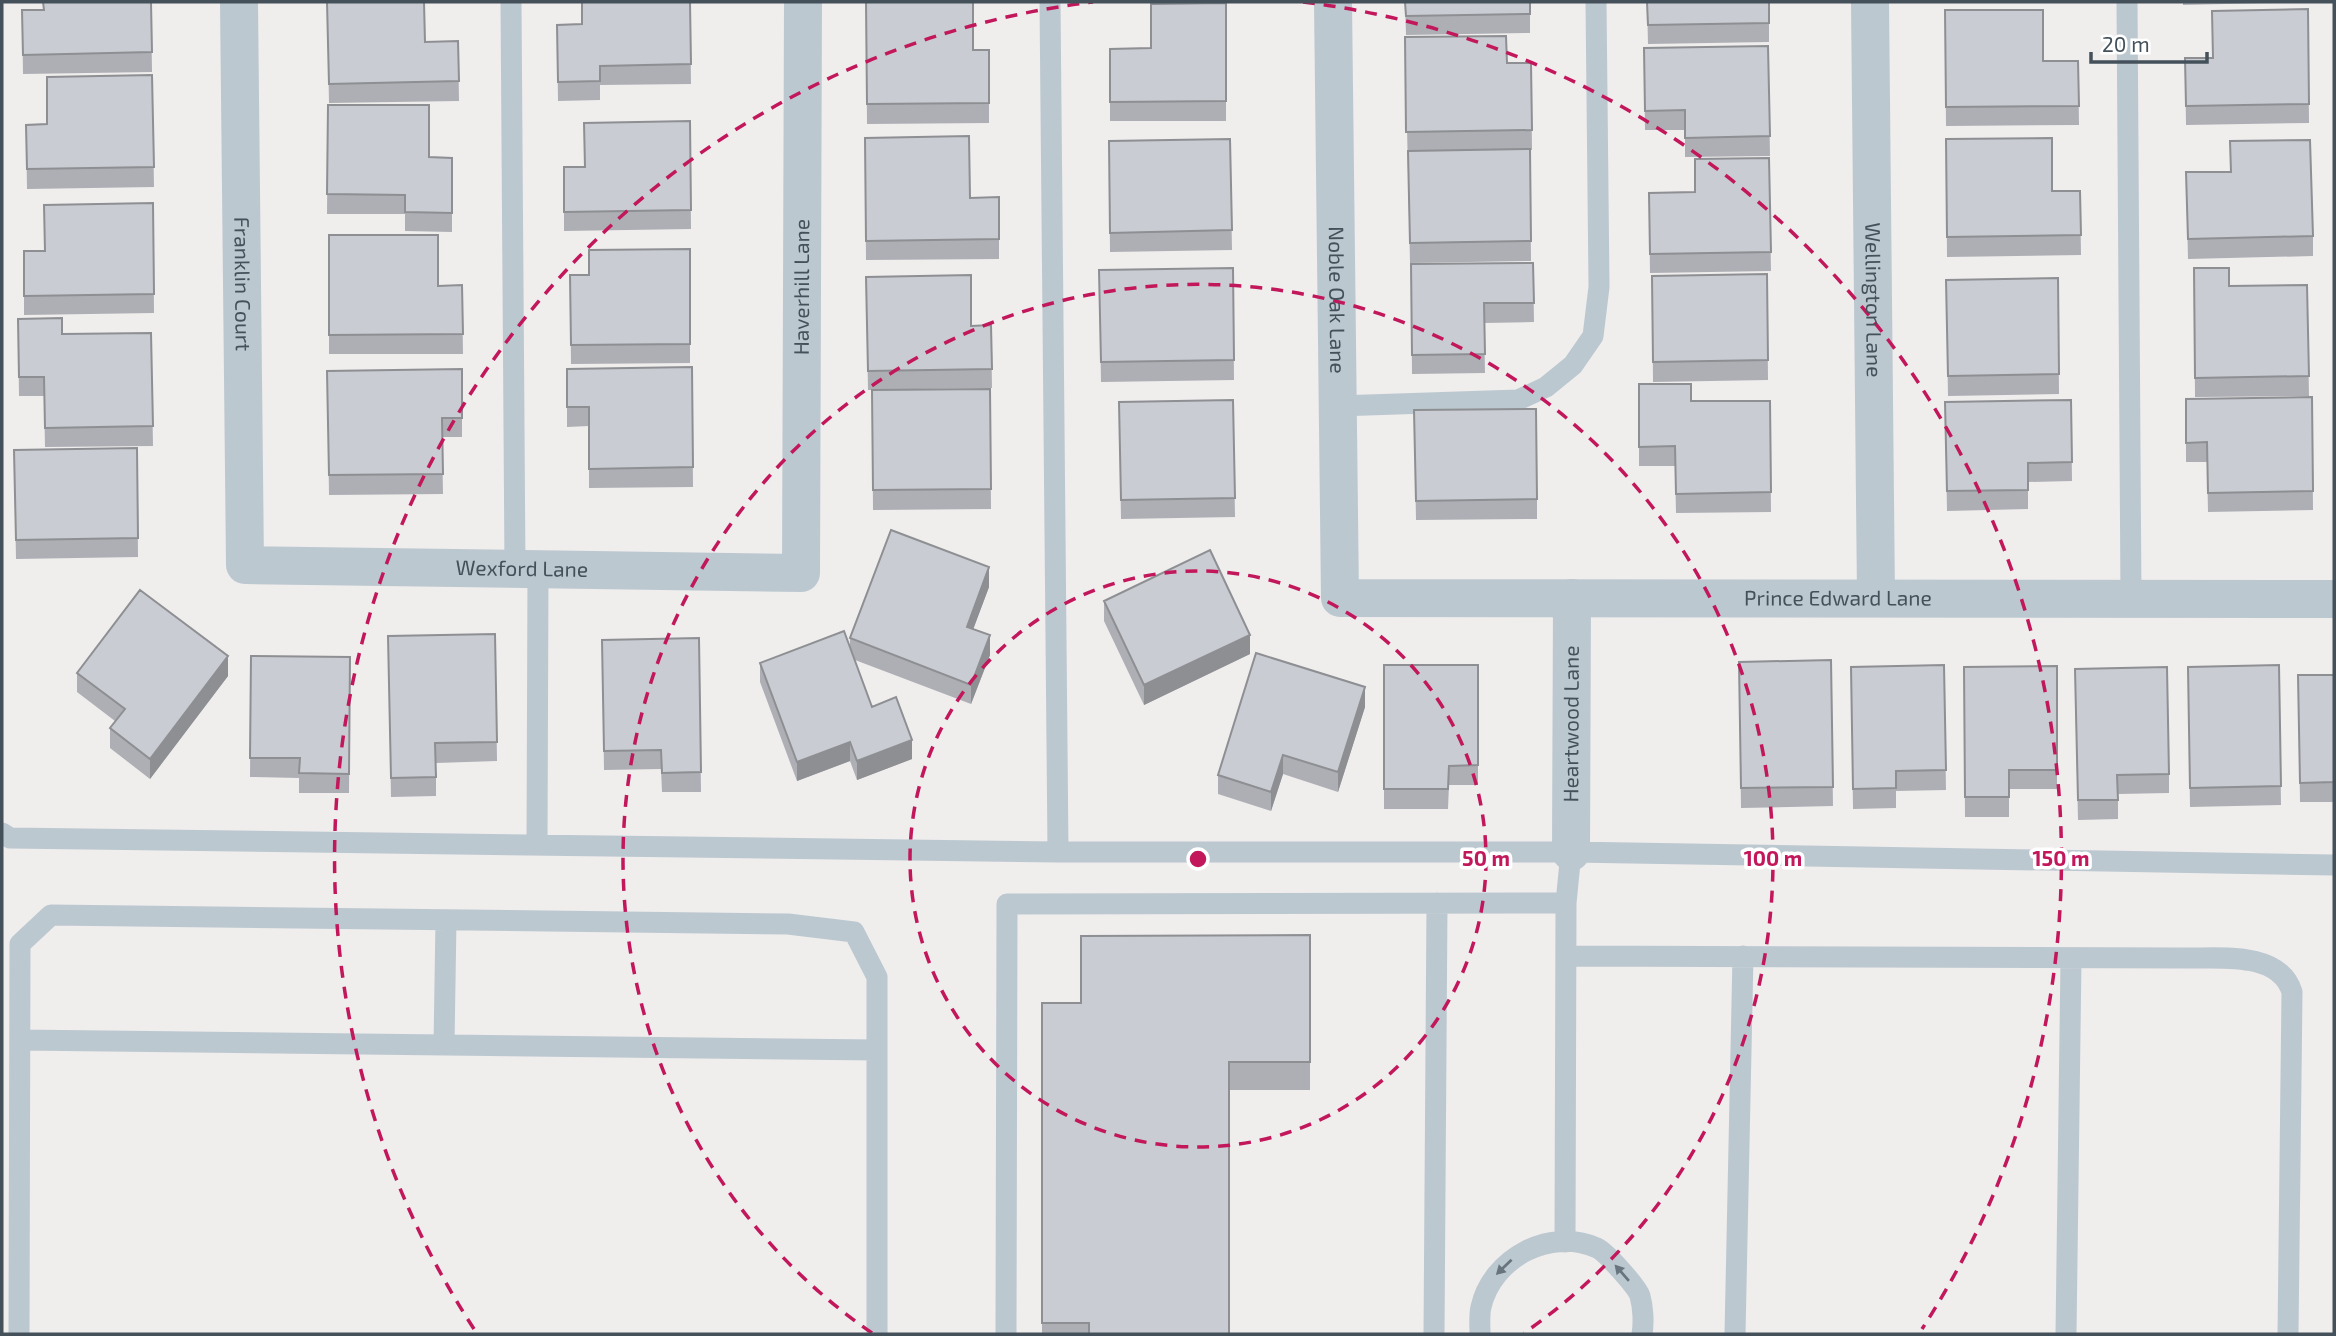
<svg xmlns="http://www.w3.org/2000/svg" width="2336" height="1336" viewBox="0 0 2336 1336" font-family="'Exo 2',sans-serif">
<style>
.lines{fill:none;stroke-linecap:round;stroke-linejoin:round}
.service{stroke:#bcc8d0;stroke-width:21}
.minor{stroke:#bcc8d0;stroke-width:38}
.wall{fill:#adafb5}
.shaded-wall{fill:#8d8f93}
.building{fill:#c9ccd2;stroke:#8d8f93;stroke-width:2}
.oneway{fill:#68757e}
.ring{fill:none;stroke:#c2185b;stroke-width:3.5;stroke-dasharray:12 9}
.labels{text-anchor:middle;stroke-width:7;stroke-linejoin:round;paint-order:stroke}
.street-label{font-size:21px;fill:#44515b;stroke:#fff}
.centre{fill:#c2185b;stroke:#fff;stroke-width:3.5}
.ring-label{font-size:21px;text-anchor:middle;font-weight:bold;fill:#c2185b;stroke:#fff;stroke-width:7;stroke-linejoin:round;paint-order:stroke}
</style>
<rect width="100%" height="100%" fill="#f0eded"/>
<g class="lines">
<path class="service" d="M511,2L515,569
M2127,2L2131,598
M1337,406L1518,400L1546,387L1573,365L1593,336L1599,287L1596,2
M2,833L10,838L1058,852L1050,2
M537,845L538,569
M1058,852H1571L2334,865
M1566,903L1571,852
M1566,956L2181,958C2217,959 2279,950 2292,992L2288,1334
M20,1040L877,1050
M444,1045L446,920
M19,1334L20,944L51,915L788,924L854,932L877,977V1334
M1006,1334L1007,904L1566,903L1565,1242
M1434,1334L1437,903
M1480,1334C1480,1326 1479,1315 1481,1307C1492,1258 1550,1227 1597,1248C1606,1252 1637,1287 1640,1296C1643,1307 1644,1323 1642,1334
M1735,1334L1743,956
M2066,1334L2071,958"/>
<g class="minor">
<path id="s1" d="M239,2L245,565L801,573L803,2"/>
<path id="s2" d="M1333,2L1340,598L2334,599"/>
<path id="s3" d="M1870,2L1876,598"/>
<path id="s4" d="M1571,852L1572,598"/>
</g>
</g>
<path class="wall" d="M151,2L152,72L23,74L22,10H43Z
M327,2L425,42L458,41L459,101L329,103Z
M690,2L691,84L600,85V100L558,101L557,25L582,24Z
M866,2L973,50H989V123L867,124Z
M1405,2H1530V33L1406,35Z
M1647,2H1769V42L1648,44Z
M1947,2H2000L1947,3Z
M2183,2H2308L2183,5Z
M1226,3V121H1110V49L1151,48Z
M2308,9L2309,123L2186,125L2185,58H2212Z
M1945,10L2043,61H2078L2079,125L1946,126Z
M1405,37L1507,63H1531L1532,150H1530L1531,261L1410,263Z
M1768,46L1770,156L1685,157V130H1645L1644,48Z
M152,75L154,187L27,189L26,125L47,124Z
M328,105L429,157L452,158V232L405,231V214H327Z
M690,121L691,229L564,231V167H584Z
M865,138L970,198L999,197V259L866,260Z
M1230,139L1232,250L1110,252L1109,141Z
M1946,139L2052,191H2080L2081,255L1947,257Z
M2230,141L2313,236V256L2188,259L2186,172H2231Z
M1769,158L1771,271L1650,273L1649,193L1695,192Z
M153,203L154,313L24,315V251H45Z
M329,235L438,286L462,285L463,354H329Z
M690,249V363L571,364L570,275H589Z
M1533,263L1534,322L1484,323L1485,373L1412,374L1411,264Z
M1233,268L1234,380L1101,382L1099,270Z
M2194,268L2229,286L2307,285L2309,396L2195,397Z
M1767,274L1768,380L1653,382L1652,276Z
M866,277L971,326L991,325L992,388L916,389H990L991,509L873,510L872,390H868Z
M2058,278L2059,394L1948,396L1946,280Z
M18,319L62,334L151,333L153,446L45,447L44,396H19Z
M692,367L693,487L589,488V426L567,427V369Z
M462,369V437H442L443,494L329,495L327,371Z
M1639,384L1691,401H1770L1771,512L1676,513L1675,466H1639Z
M2312,397L2313,510L2208,512L2207,462H2186V399Z
M1233,400L1235,517L1121,519L1119,402Z
M2071,400L2072,481L2028,482V509L1947,511L1945,402Z
M1414,410L1537,499V519L1416,520Z
M137,448L138,557L16,559L14,450Z
M989,587L973,629L990,655L971,704L855,660L872,707L912,759L857,780L850,761L797,781L760,682V663L850,647V638Z
M1104,601L1250,654L1144,705L1104,621Z
M495,634L497,761L436,763V796L391,797L388,636Z
M699,638L701,792H662L661,769L604,770L602,640Z
M251,656L350,657L349,793H299V778L250,777Z
M1831,660L1833,806L1741,808L1739,662Z
M1384,665H1478V785H1449L1448,809H1384Z
M1944,665L1946,790L1896,791V808L1853,809L1851,667Z
M2279,665L2281,805L2190,807L2188,667Z
M2057,666V789H2009V817H1965L1964,667Z
M77,673L228,676L150,779L110,748V728L115,721L77,692Z
M2298,675H2334V802H2300Z
M2075,689L2169,774V793L2118,794V819L2078,820Z
M1365,707L1338,792L1283,774L1271,811L1218,794V775Z
M1310,935V1090H1229V1334H1042V1003H1081Z"/>
<path class="shaded-wall" d="M989,567V587L967,646V627Z
M990,635V655L971,704V685Z
M1250,635V654L1144,705V685Z
M228,656V676L150,779V759Z
M1365,687V707L1338,792V772Z
M912,740V759L857,780V761Z
M850,742V761L797,781V762Z
M1283,755V774L1271,811V792Z"/>
<path class="building" d="M43,2H151L152,52L23,55L22,10H44Z
M327,2H424L425,42L458,41L459,81L329,84Z
M582,2H690L691,64L600,66V81L558,82L557,25L582,24Z
M866,2H973V50H989V103L867,104Z
M1405,2H1530V14L1406,16Z
M1647,2H1769V23L1648,25Z
M1226,3V101L1110,102V49L1151,48V4Z
M2308,9L2309,104L2186,106L2185,58H2213L2212,11Z
M1945,10H2043V61H2078L2079,106L1946,107Z
M1506,36L1507,63H1531L1532,130L1406,132L1405,37Z
M1768,46L1770,136L1685,138V110L1645,111L1644,48Z
M152,75L154,167L27,169L26,125L47,124V77Z
M328,105H429V157L452,158V213L405,212V195L327,194Z
M690,121L691,210L564,212V167H585L584,123Z
M969,136L970,198L999,197V239L866,241L865,138Z
M2052,138V191H2080L2081,235L1947,237L1946,139Z
M1230,139L1232,230L1110,233L1109,141Z
M2310,140L2313,236L2188,239L2186,172H2231L2230,141Z
M1530,149L1531,241L1410,243L1408,151Z
M1769,158L1771,252L1650,254L1649,193L1695,192V159Z
M153,203L154,294L24,296V251H45L44,205Z
M329,235H438V286L462,285L463,334L329,335Z
M690,249V344L571,345L570,275H589V250Z
M1533,263L1534,303H1484L1485,354L1412,355L1411,264Z
M1233,268L1234,360L1101,362L1099,270Z
M2194,268H2229V286L2307,285L2309,376L2195,378Z
M1767,274L1768,360L1653,362L1652,276Z
M971,275V326L991,325L992,369L868,371L866,277Z
M2058,278L2059,374L1948,376L1946,280Z
M62,318V334L151,333L153,426L45,428L44,377H19L18,319Z
M692,367L693,467L589,469V407H567V369Z
M462,369V418H442L443,474L329,475L327,371Z
M1639,384H1691V401H1770L1771,492L1676,494L1675,446L1639,447Z
M990,389L991,489L873,490L872,390Z
M2312,397L2313,491L2208,493L2207,442L2186,443V399Z
M1233,400L1235,498L1121,500L1119,402Z
M2071,400L2072,462L2028,463V490L1947,491L1945,402Z
M1536,409L1537,499L1416,501L1414,410Z
M137,448L138,538L16,540L14,450Z
M891,530L989,567L967,627L990,635L971,685L850,638Z
M1210,550L1250,635L1144,685L1104,601Z
M140,590L228,656L150,759L110,728L125,709L77,673Z
M844,631L872,707L896,697L912,740L857,761L850,742L797,762L760,663Z
M495,634L497,742L435,743L436,777L391,778L388,636Z
M699,638L701,772L662,773L661,750L604,751L602,640Z
M1256,653L1365,687L1338,772L1283,755L1271,792L1218,775Z
M251,656L350,657L349,774L299,773L300,758H250Z
M1831,660L1833,787L1741,788L1739,662Z
M1384,665H1478V765L1449,766L1448,789H1384Z
M1944,665L1946,770L1896,771V788L1853,789L1851,667Z
M2279,665L2281,786L2190,788L2188,667Z
M2057,666V770H2009V797H1965L1964,667Z
M2167,667L2169,774L2117,775L2118,800H2078L2075,669Z
M2298,675H2334V782L2300,783Z
M1310,935V1062H1229V1334H1089V1323H1042V1003H1081V936Z"/>
<defs><path id="oneway-solid" d="M-6-.8H1V-3.2L6.5 0L1 3.2V.8H-6Z" transform="scale(1.75)"/></defs>
<g class="oneway">
<use href="#oneway-solid" transform="translate(1504 1267) rotate(136)"/>
<use href="#oneway-solid" transform="translate(1622 1273) rotate(-131)"/>
</g>
<g class="ring">
<circle cx="1198" cy="859" r="288"/>
<path d="M872 1333A575 575 0 1 1 1524 1333"/>
<path d="M474 1329A863 863 0 0 1 1093 2M1303 2A863 863 0 0 1 1922 1329"/>
</g>
<g class="labels">
<g class="street-label">
<text dy="7" stroke="none"><textPath href="#s1" startOffset="282">Franklin Court</textPath></text>
<text dy="7" stroke="none"><textPath href="#s1" startOffset="1405">Haverhill Lane</textPath></text>
<text dy="7" stroke="none"><textPath href="#s2" startOffset="298">Noble Oak Lane</textPath></text>
<text dy="7" stroke="none"><textPath href="#s3" startOffset="298">Wellington Lane</textPath></text>
<text dy="7" stroke="none"><textPath href="#s1" startOffset="840">Wexford Lane</textPath></text>
<text dy="7" stroke="none"><textPath href="#s2" startOffset="1094">Prince Edward Lane</textPath></text>
<text dy="7" stroke="none"><textPath href="#s4" startOffset="128">Heartwood Lane</textPath></text>
</g>
</g>
<circle cx="1198" cy="859" r="10" class="centre"/>
<g class="ring-label">
<text x="1486" y="866">50 m</text>
<text x="1773" y="866">100 m</text>
<text x="2061" y="866">150 m</text>
</g>
<rect width="2336" height="1336" fill="none" stroke="#44515b" stroke-width="7"/>
<path d="M2091 52v10h116v-10" fill="none" stroke="#44515b" stroke-width="3.5"/>
<text x="2102" y="52" font-size="21" fill="#44515b" stroke="#ffffff" stroke-width="5" paint-order="stroke">20 m</text>
</svg>
